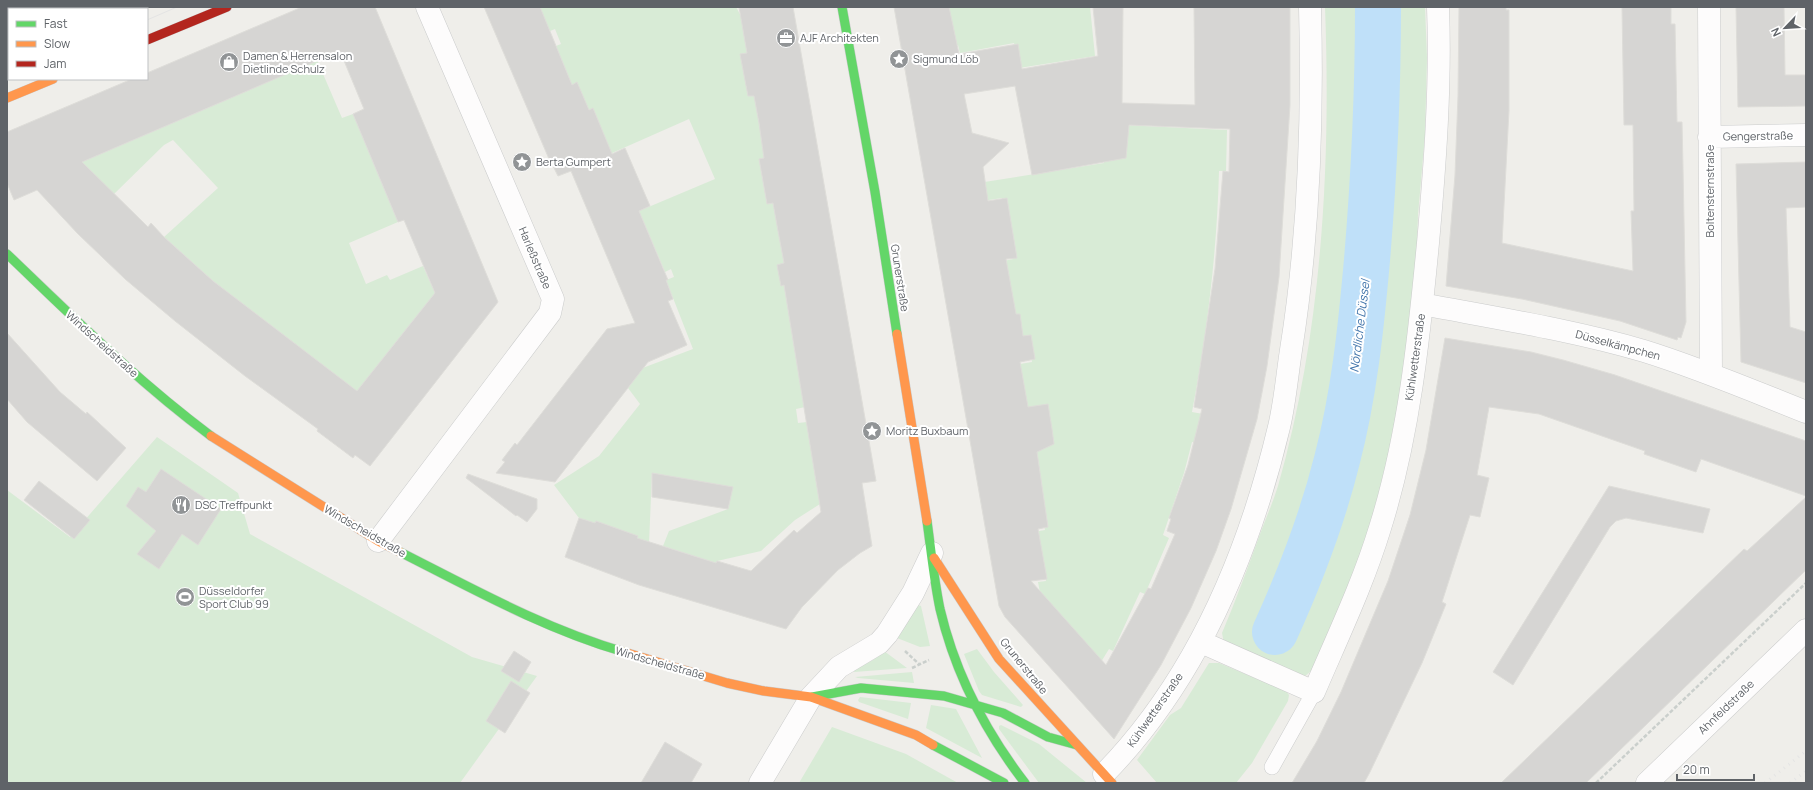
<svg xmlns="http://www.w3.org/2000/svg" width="1813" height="790" viewBox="0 0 1813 790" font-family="Manrope,sans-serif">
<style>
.green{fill:#d8ebd6}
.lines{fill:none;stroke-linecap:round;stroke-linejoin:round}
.river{stroke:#bfe0f9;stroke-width:46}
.building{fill:#d6d5d3;stroke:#deddd9;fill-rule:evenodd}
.lane-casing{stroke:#cbcccc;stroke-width:16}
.street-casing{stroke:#cbcccc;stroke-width:23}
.fast-casing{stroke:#cacacb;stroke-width:10}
.slow-casing{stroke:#cacacb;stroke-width:10}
.jam-casing{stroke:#cacacb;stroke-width:10}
.path{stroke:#cacfcc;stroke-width:2.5;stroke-dasharray:4 2;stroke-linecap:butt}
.lane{stroke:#fdfcfc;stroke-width:15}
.street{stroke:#fdfcfc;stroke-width:22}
.fast{stroke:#63d668;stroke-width:9}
.slow{stroke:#ff974d;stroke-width:9}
.jam{stroke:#b3261e;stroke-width:9}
.tram{stroke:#e4e4e4;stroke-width:1}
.rail{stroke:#e4e4e4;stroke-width:3;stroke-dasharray:1 5;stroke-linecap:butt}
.labels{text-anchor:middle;stroke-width:4;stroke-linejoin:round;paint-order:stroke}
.poi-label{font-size:11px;fill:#5f6368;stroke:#fff;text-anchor:start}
.street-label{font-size:11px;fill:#5f6368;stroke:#fff}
.water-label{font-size:12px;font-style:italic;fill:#4174aa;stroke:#fff}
</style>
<rect width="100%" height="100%" fill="#efeeea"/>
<path class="green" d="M537,7H736L741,16L747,53L741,54L748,96L754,95L765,158L759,159L767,204L773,203L784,263L778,265L781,285H784L805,407L796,409L798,423L807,422L820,504L795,520L761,551L717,561L716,563L663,546L669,531L728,509L732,487L652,473L649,544L636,539L637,536L596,521L595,523L579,518L554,485L599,456L640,404L628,388L634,380L632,372L693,349L666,280L674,277L671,269L665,272L639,211L715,179L689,119L603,157L594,123L598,121L593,108L584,112L577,83L572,85L556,46L561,44L555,29L550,31Z
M946,7H1090L1095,56L1019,68L1014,43L960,53L958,45L949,46Z
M1325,7H1425L1427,58L1425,135L1418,215L1415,303L1404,389L1382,488L1352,579L1315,668L1305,676L1224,643L1222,633C1236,600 1248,567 1260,534C1266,518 1273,502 1278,486C1322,332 1331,166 1325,7Z
M317,60L342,118L353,114L398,222L349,243L366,284L387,275L390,280L423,266L435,293L354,395L213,281L164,237L218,188L173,140L164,145L114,194L74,165L180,116L182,119L210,107L208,100Z
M1101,124L1227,130L1226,171H1219C1217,252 1207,333 1192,412L1203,414L1197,443L1192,442L1184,473L1163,535L1169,538L1145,594L1140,592L1113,651L1109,649L1101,662L1041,598L1038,582L1046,581L1039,545L1028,533L1045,530L1024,409L1020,364L1032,362L1028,336L1016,338L994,263L1013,259L1002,198L982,201L978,183L1104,163Z
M157,437L238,493L250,534L472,657L537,676L460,783H7V490L70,537Z
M918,605L921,606L930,646L920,647L897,638Z
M977,649L994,672L1023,705L1021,707L982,695L979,691L964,654Z
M884,651L907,668L854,672V670L873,660Z
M1209,663H1219L1286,691L1289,695L1288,701L1252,763L1236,783H1157L1137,760L1170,715L1181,708Z
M912,672L914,683L858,678L855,677Z
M860,697L911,703L908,719L859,702L858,700Z
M931,705L956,709L982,758L926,728Z
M1001,725L1039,744L1087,783H1039L999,729V726Z
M832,727L906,754L958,783H799Z"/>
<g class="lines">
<path class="river" d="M1275,632C1300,577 1322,520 1337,460C1354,395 1361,328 1367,260C1374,176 1378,92 1378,7"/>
</g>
<path class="building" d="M302,7H375L498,302L370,466L355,455L353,458L317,431L318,429L245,376L175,321L125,279L78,234L37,190L14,200L7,183V132L132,79H147V73ZM340,51L364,109L353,114L398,222L404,220L435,293L357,391L213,281L164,237L151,223L148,227L82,162Z
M484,7H540L572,85L577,82L589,110L593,108L612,154L625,148L650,206L639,211L668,280H666L673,299L668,301L687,345L648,362L555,482L496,473L505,462L502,460L515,443L517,445L607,329L635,323L571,171L558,176L553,166H552Z
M739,7H793L876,481L862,483L872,546L860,553L838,570L802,607L786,629L639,585L565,557L579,518L595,523L596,521L638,536L637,538L716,563L717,561L751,571L794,530L797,533L821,512L784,285L781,286L777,265L784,263L778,231L773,203L767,204L759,159L764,158L759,123L754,96H748L740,54L747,53Z
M894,7H949L959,54L1018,44L1022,69L1098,56L1093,7H1123L1122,103L1195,105L1194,7H1290V105L1279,277L1267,366L1257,419L1231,509L1216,551L1191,608L1161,665L1114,739L1005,617L999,606ZM1015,86L1032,175L1126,158L1129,125L1230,129L1229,172L1223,171L1215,269L1194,407L1202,409L1188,465L1169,518L1171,519L1167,531L1175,534L1151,589L1148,588L1106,665L1031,581L1047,579L1038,529L1048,527L1037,452L1054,444L1052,429L1048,404L1028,407L1020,362L1035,359L1031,335L1023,336L1020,314H1016L1006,259L1017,258L1007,198L988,201L983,167L1009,143L972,133L964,94Z
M1459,7H1506V10H1509V110L1502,243L1633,271L1631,211H1634L1633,125H1624L1622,7H1671V24H1675L1677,122H1682L1683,168L1686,322L1681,338L1678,337L1677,340L1620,321L1522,299L1446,286L1455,175L1458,96Z
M1736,7H1784L1785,75H1806V106L1738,107Z
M1806,162V207L1786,208L1790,327L1806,332V383L1741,362L1736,164Z
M7,333L60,392L86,414L87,412L126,448L97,481L27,422L7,399Z
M1445,338L1531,352L1563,360L1615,375L1806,441V496L1701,459L1696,472L1644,454L1645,451L1539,414L1489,407L1477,475L1489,478L1480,517L1470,515L1442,602L1446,604L1422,663L1370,772L1364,783H1292L1317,741L1341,692L1388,581L1410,515L1426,450Z
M161,469L221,509L198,545L182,534L159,569L137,554L156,531L126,506L138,487L146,492Z
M652,473L733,487L728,509L652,497Z
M468,474L537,499V509L527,522L517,515L516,516L466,478Z
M39,481L90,520L74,539L24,500Z
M1609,486L1710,509L1703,533L1626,518L1616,521L1610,527L1513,685L1493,672Z
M1806,497V570L1586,783H1501L1744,549L1747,551Z
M514,651L531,662L519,682L501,671Z
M511,681L530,693L505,733L486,721Z
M665,742L702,764L691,783H641Z"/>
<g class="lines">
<defs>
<path id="lane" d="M1272,767L1314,692"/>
<path id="street" d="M1709,7L1711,374
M1709,137L1806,135
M1422,304C1496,318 1572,330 1644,351C1699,368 1753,391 1806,412
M378,541L550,313L553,299L427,7
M1201,642L1314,692C1337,638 1363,584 1380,528C1409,436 1419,338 1428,243C1435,165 1441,85 1438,7
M1104,774C1196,680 1249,553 1279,427C1285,402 1287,376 1291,350C1309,237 1313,122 1310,7
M760,783L811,697L839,667L879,643L887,634L913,593L932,553
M1647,783L1806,630"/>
<path id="fast" d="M842,7L875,192L897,334
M7,254C73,317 137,381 211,436
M927,521C931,550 934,580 940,609C955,673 985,731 1025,783
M400,552C473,589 545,629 624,652
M812,697L861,688L944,696L1003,713L1048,737L1077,745
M933,745L1004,783"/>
<path id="slow" d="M91,9L95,7
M7,44L9,43
M7,98L53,79
M897,334L927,521
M211,436L378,541L400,552
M934,558L999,659L1112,783
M624,652L727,683L764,691L811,697L916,735L933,745"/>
<path id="jam" d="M147,40L227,7"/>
</defs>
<use href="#lane" class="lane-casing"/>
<use href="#street" class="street-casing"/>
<use href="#fast" class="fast-casing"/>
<use href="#slow" class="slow-casing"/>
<use href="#jam" class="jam-casing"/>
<path class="path" d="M905,651L920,665
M912,668L929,660
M1596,783L1806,583"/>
<use href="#lane" class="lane"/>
<use href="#street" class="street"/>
<use href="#fast" class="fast"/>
<use href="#slow" class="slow"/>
<use href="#jam" class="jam"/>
<path class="tram" d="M142,9L147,7
M147,20L177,7
M7,66L9,65
M7,79L9,78"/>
<path class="rail" d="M1765,783L1806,751
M1790,783L1806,771"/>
</g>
<defs>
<symbol id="office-disc" viewBox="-11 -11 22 22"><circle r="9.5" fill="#919496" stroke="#fff"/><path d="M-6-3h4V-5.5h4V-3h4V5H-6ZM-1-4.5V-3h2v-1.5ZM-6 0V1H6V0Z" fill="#fff"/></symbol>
<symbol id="sight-disc" viewBox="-11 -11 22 22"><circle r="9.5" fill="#919496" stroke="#fff"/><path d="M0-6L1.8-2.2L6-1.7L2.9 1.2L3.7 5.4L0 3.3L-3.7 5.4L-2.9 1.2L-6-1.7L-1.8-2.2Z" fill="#fff"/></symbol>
<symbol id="shop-disc" viewBox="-11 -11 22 22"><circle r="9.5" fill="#919496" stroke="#fff"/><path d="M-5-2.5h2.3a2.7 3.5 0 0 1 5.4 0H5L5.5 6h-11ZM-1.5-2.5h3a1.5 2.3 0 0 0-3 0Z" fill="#fff"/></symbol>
<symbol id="restaurant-disc" viewBox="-11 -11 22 22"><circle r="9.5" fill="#919496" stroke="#fff"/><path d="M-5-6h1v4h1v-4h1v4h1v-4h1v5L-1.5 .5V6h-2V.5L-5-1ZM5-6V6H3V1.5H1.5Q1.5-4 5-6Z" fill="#fff"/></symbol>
<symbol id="stadium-disc" viewBox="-11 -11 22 22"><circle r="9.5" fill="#919496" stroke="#fff"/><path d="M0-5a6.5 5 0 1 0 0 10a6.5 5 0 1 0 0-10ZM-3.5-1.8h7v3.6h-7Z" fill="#fff"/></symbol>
</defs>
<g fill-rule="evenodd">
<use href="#office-disc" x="775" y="27" width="22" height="22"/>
<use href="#sight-disc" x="888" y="48" width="22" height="22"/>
<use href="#shop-disc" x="218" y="51" width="22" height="22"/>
<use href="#sight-disc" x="511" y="151" width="22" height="22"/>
<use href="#sight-disc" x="861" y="420" width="22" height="22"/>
<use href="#restaurant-disc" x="170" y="494" width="22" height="22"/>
<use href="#stadium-disc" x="174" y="586" width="22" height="22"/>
</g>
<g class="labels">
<g class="poi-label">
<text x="800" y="42">AJF Architekten</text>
<text x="243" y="60">Damen &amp; Herrensalon<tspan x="243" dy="13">Dietlinde Schulz</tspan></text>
<text x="913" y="63">Sigmund Löb</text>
<text x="536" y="166">Berta Gumpert</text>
<text x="886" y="435">Moritz Buxbaum</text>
<text x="195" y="509">DSC Treffpunkt</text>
<text x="199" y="595">Düsseldorfer<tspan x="199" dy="13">Sport Club 99</tspan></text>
</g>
<g class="street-label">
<text transform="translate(1758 136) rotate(-1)" y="4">Gengerstraße</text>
<text transform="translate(1710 191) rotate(-90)" y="4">Boltensternstraße</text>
<text transform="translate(535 258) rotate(67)" y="4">Harleßstraße</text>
<text transform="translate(900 278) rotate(81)" y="4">Grunerstraße</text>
<text transform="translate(102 344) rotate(42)" y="4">Windscheidstraße</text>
<text transform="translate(1618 345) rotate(15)" y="4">Düsselkämpchen</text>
<text transform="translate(1415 357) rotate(-82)" y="4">Kühlwetterstraße</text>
<text transform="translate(365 531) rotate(30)" y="4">Windscheidstraße</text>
<text transform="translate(660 663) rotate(16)" y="4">Windscheidstraße</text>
<text transform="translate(1024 666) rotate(51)" y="4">Grunerstraße</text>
<text transform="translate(1726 707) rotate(-44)" y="4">Ahnfeldstraße</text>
<text transform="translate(1155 710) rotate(-55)" y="4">Kühlwetterstraße</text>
</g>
<g class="water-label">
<text transform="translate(1360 326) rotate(-83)" y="4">Nördliche Düssel</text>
</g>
</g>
<rect width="1813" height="790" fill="none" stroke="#5f6368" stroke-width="16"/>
<rect x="8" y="8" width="140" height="72" fill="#ffffff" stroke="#bfc1c3"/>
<rect x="16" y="21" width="20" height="6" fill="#63d668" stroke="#bfc1c3"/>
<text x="44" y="28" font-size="12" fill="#5f6368">Fast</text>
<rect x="16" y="41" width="20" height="6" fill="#ff974d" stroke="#bfc1c3"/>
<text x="44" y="48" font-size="12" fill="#5f6368">Slow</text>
<rect x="16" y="61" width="20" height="6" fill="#b3261e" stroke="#bfc1c3"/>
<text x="44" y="68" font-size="12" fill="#5f6368">Jam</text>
<g transform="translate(1785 28) rotate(245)" stroke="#ffffff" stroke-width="3" paint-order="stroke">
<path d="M0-3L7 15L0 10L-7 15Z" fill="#5f6368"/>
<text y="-6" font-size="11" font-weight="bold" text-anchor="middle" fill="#5f6368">N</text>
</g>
<path d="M1677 774v6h77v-6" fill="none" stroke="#5f6368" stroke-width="2"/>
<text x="1683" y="774" font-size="12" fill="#5f6368" stroke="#ffffff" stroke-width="3" paint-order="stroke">20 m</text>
</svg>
